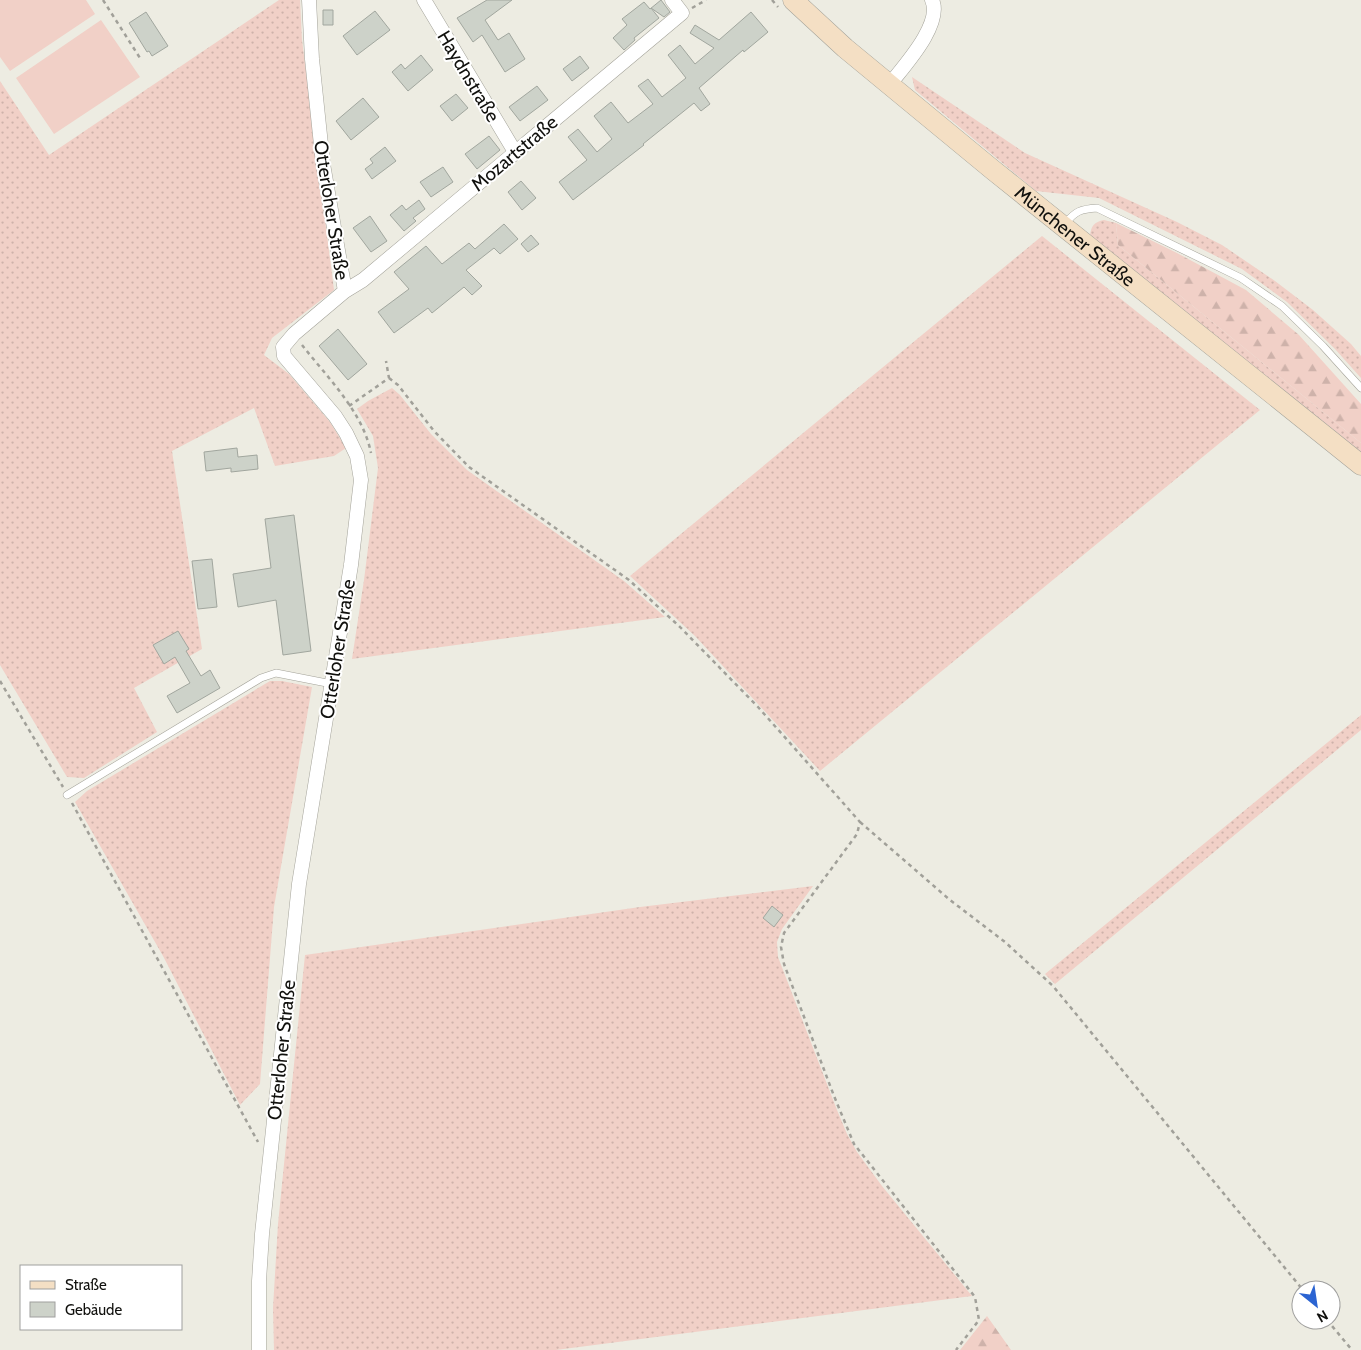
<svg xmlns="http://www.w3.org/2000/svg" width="1361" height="1350" viewBox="0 0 1361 1350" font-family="Cabin,sans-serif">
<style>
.grass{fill:url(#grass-dots)}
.forest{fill:url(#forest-firs)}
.pitch{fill:#f1d0c7}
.building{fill:#cdd2c9;stroke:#a1a69e}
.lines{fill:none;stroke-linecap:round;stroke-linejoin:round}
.service-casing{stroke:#a4a39a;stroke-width:8}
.minor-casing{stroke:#a4a39a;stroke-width:15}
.secondary-casing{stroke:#a4a39a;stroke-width:21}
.path{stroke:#a1a099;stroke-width:2.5;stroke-dasharray:4 4;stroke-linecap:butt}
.service{stroke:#fff;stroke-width:7}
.minor{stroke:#fff;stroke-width:14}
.secondary{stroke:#f4dfc4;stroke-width:20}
.labels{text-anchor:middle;stroke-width:4;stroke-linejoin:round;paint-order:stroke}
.street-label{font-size:19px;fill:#10100d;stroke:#fff}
</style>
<defs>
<pattern id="grass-dots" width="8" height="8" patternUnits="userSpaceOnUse" patternTransform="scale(1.25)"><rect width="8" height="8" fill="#f1d0c7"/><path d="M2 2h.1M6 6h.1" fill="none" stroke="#ceb2aa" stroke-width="1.8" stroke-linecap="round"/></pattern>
<pattern id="forest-firs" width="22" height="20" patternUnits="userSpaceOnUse" patternTransform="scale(1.25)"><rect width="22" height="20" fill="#f1d0c7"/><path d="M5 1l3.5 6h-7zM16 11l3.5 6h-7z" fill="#ceb2aa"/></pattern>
</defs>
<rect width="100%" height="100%" fill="#edece2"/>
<path class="grass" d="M279,0H300L302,40L334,290L272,338L264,355L289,374L330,422L346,448L334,456L275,466L254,408L172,451L202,649L134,688L157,732L84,778L67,777L0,665V81L49,155Z
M912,77L1025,153L1177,222L1222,245L1275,281L1313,310L1351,344L1361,356V378L1335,349L1287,302L1242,269L1099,198L1036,191L915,90Z
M1104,220L1116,223L1118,245L1361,443V453L1090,236C1091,226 1094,222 1104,220Z
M1042,236L1260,410L820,771L695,636L630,576Z
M392,388L400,395L431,434L467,470L624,581L665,617L352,659L364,580L378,468L373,436L357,409L368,401Z
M270,681H282L312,687L274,907L260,1084L240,1105L163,956L75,802L87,791Z
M1361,715V730L1055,984L1045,974Z
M813,886L782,929L777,942L778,957L837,1110L847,1134L857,1152L882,1186L972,1296L556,1350H274L273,1308L278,1224L305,955L640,907Z"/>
<path class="forest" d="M1116,223L1177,253L1246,290L1299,335L1361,404V443L1118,245Z
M987,1316L1011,1350H960Z"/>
<path class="pitch" d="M0,0H86L95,14L10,71L0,57Z
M101,20L140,77L54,134L16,78Z"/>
<path class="building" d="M487,0H512L485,20L498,40L509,33L525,59L505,72L482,35L473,42L457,18Z
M661,0L670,12L664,17L651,8L659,18L634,38L635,40L624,50L613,38L627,25L622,19L644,2L650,9Z
M323,10H333V25H323Z
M375,11L390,30L357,55L343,36Z
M146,12L168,46L152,56L149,51L147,52L129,23Z
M751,12L768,32L744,52L743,50L699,88L710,104L701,111L694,103L643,144L644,145L573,200L559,182L587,160L568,137L578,129L597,152L612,139L594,116L611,102L628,123L653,104L638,86L648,79L662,97L686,78L668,55L680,45L695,64L714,48L690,33L695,25L719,40Z
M421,55L433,70L408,91L392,72L401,64L405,69Z
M580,56L589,68L572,81L563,69Z
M537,86L548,100L520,121L509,107Z
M456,94L468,108L452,121L440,106Z
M363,98L379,117L351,140L336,121Z
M489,136L500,150L477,169L465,154Z
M385,147L396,161L372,179L365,169L373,163L370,159Z
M443,167L453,182L431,197L420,182Z
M521,181L536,198L522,210L508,192Z
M419,200L425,209L413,218L416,221L404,231L390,215L402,205L406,210Z
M370,216L387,241L371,252L353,228Z
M504,224L518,239L500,254L494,248L466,270L482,286L472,295L464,287L432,313L428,308L394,333L378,312L409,289L394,272L426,246L442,264L469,243L475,249Z
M531,235L539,244L528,252L521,244Z
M338,329L367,364L348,380L319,346Z
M237,448L238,457L257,455L258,469L231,472V468L206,471L204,452Z
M294,515L311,651L283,655L276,600L238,607L233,574L271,568L265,519Z
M212,559L217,607L198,609L192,561Z
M178,631L189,649L186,651L201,676L210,670L220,688L177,713L167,696L190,683L175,657L164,664L153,645Z
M772,906L783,915L774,927L763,918Z"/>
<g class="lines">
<defs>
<path id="service" d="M1065,224C1075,211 1081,209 1097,208L1241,278L1282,306L1323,346L1361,388
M67,795L261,678L276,673L332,684"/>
<path id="minor" d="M309,0L312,59L323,164L345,291
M424,0L515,152
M890,84C904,66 943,24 932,0
M259,1350V1281L262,1234L299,884L351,565L361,480L357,456L346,433L335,416L284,356L283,347L294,334L345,291L363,280L682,13L672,0"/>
<g id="secondary">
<path id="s1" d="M793,0L845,48L993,170L1361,465"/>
</g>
</defs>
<use href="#service" class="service-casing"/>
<use href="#minor" class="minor-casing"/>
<use href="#secondary" class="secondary-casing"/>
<path class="path" d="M103,0L140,58
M772,0L778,7
M692,8L706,0
M302,345C327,377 363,412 371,453
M389,378L398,385L434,431L469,467L629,580L680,627L758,707L860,822L857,834L784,933L781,947L784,964L834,1096L854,1144L975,1297L979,1320L956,1350
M349,406L389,378L386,361
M0,681L63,787
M72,803L258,1142
M860,822L950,900L1005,942L1053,986L1303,1290
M1327,1320L1352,1350"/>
<use href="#service" class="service"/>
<use href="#minor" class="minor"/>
<use href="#secondary" class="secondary"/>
</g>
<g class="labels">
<g class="street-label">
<text transform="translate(469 76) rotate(59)" y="7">Haydnstraße</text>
<text transform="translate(514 153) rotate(-40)" y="7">Mozartstraße</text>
<text transform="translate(332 210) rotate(81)" y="7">Otterloher Straße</text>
<text dy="7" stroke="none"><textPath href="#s1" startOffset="368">Münchener Straße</textPath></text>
<text transform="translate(337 649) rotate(-81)" y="7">Otterloher Straße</text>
<text transform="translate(281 1050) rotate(-84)" y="7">Otterloher Straße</text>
</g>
</g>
<rect x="20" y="1265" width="162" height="65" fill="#ffffff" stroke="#9f9f9e"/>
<rect x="30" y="1281" width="25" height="8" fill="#f4dfc4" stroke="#9f9f9e"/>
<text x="65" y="1290" font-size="15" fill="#10100d">Straße</text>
<rect x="30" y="1302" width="25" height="15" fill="#cdd2c9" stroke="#9f9f9e"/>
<text x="65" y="1315" font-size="15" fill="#10100d">Gebäude</text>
<g transform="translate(1316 1305) rotate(150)"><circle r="24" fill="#ffffff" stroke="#9f9f9e"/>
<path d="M0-4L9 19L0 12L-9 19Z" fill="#2b64d2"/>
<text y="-8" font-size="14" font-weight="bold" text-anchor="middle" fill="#10100d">N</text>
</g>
</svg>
